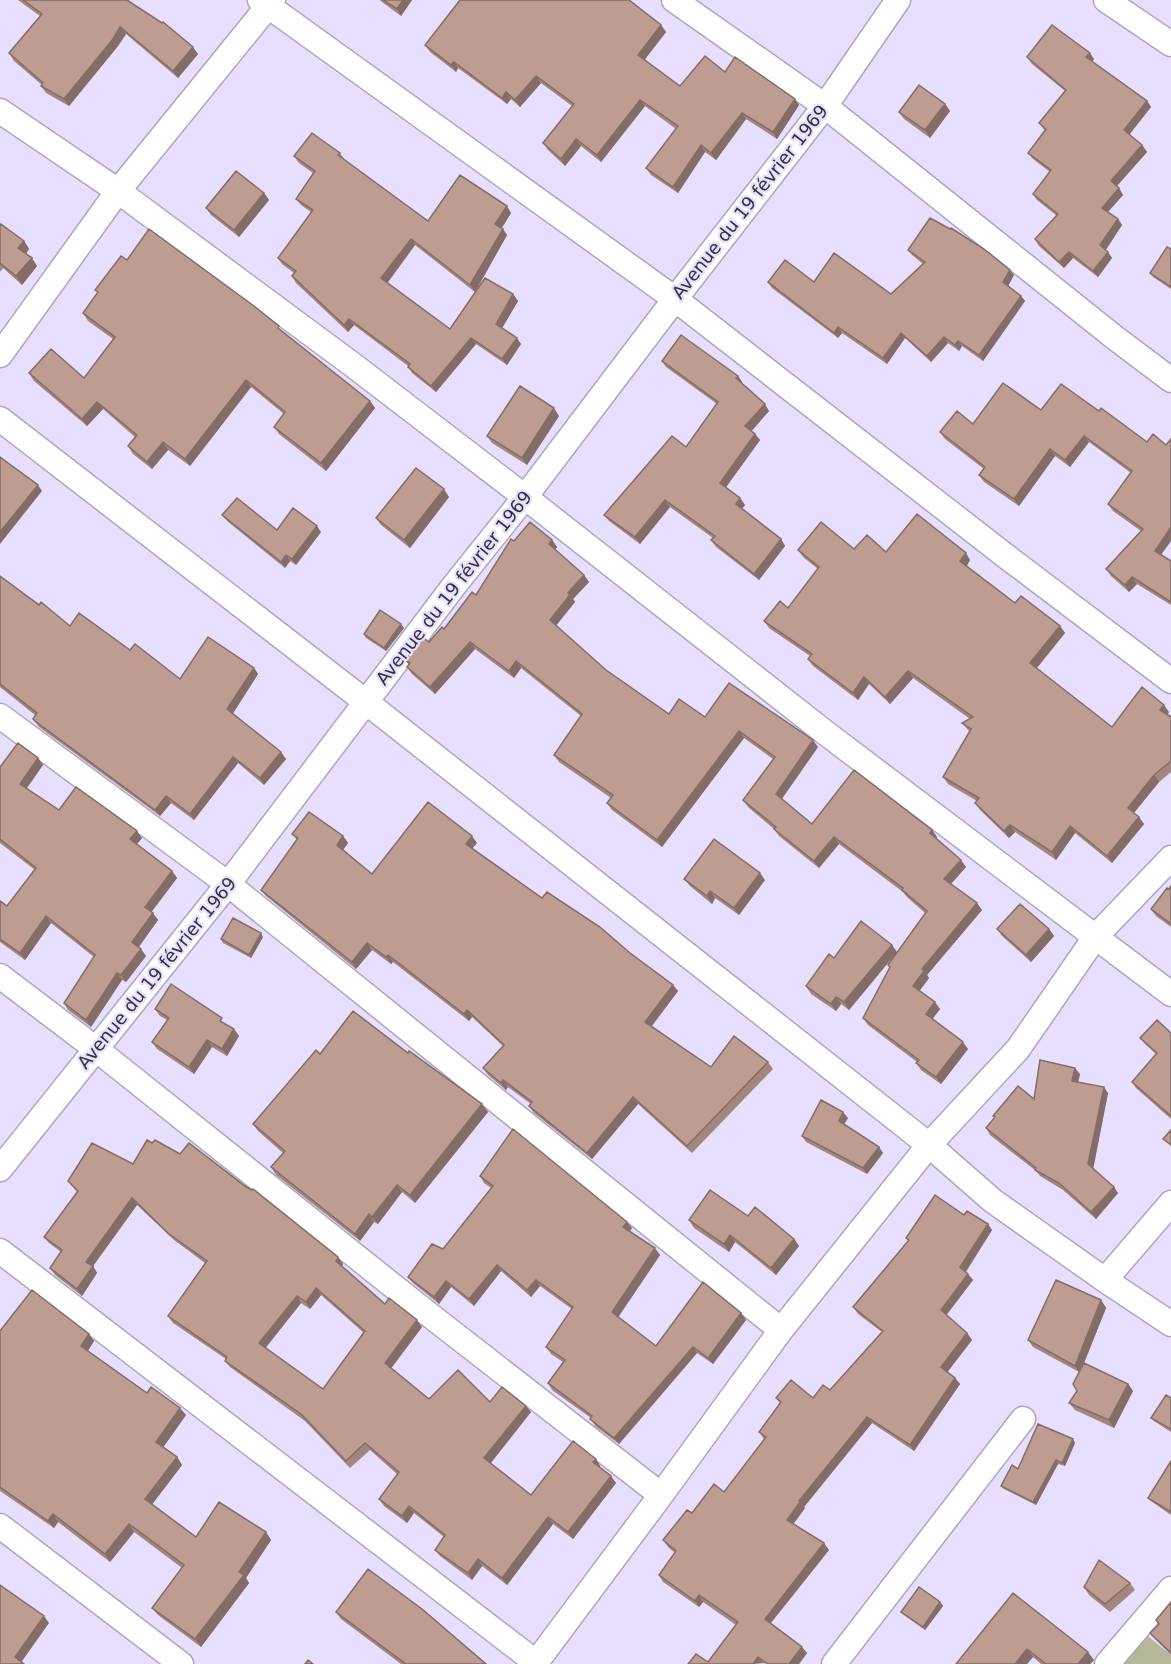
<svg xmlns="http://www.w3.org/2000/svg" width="1171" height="1664" viewBox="0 0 1171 1664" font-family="'DejaVu Sans',sans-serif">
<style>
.green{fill:#b4b898}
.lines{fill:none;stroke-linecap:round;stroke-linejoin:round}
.street-casing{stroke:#ada6c2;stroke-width:27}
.street{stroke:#fff;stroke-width:24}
.wall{fill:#a3867e;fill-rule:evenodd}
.shaded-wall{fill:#846d66}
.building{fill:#bd9c92;stroke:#846d66;stroke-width:1.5;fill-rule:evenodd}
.labels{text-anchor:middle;stroke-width:4.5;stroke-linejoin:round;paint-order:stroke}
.street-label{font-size:18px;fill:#35323e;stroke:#e7dffd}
</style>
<rect width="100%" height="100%" fill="#e7dffd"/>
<path class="green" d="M1145,1634L1171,1655V1664H1120Z"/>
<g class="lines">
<defs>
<path id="street" d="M260,0L675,299L1007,557L1171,681
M674,0L825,106L1114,337L1171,380
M1106,0L1171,44
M0,111L118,191L353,365L525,497L827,734L1171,994
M0,355L118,191L273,0
M0,419L366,702L929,1145L993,1201L1105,1280L1171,1324
M0,716L228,884L781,1330
M0,976L96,1049L422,1309L661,1495
M0,1169L228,884L453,587L525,497L675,299L825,106L898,0
M0,1251L538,1664
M1105,1280L1171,1203
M0,1526L181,1664
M535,1664L661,1495L781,1330L929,1145L1018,1049L1096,936L1171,858
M834,1664L1023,1419
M1107,1664L1171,1589"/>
</defs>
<use href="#street" class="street-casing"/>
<use href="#street" class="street"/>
</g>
<path class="wall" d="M18,0H127L198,54L178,78L126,34L118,46L69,106L46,93L41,86L42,85L14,61L9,53L40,16Z
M380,0H412L401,16L382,2Z
M661,25L666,32L644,60L680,86L725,72L799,105L777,139L746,119L716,160L705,152L678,193L651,175L646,168L676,129L645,106L601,162L581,146L565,166L548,150L543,143L572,106L541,83L520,107L511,99L507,104L458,68L456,72L430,52L425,45Z
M1027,57L1094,59L1092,61L1147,101L1151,107L1129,135L1142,145L1147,152L1117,186L1123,195L1108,212L1118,219L1122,225L1106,250L1112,258L1098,277L1073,258L1064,268L1039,246L1035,239L1057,216L1037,200L1033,194L1050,172L1033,159L1028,153L1045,131L1039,123L1065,91L1032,64Z
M945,104L950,111L930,138L904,119L899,112Z
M340,153L344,159L428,221L511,213L501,228L507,235L475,292L415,245L387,283L450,329L513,294L518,301L502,328L521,344L507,365L476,344L436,392L412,373L408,366L354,325L348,332L296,283L292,276L294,273L282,264L278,258L311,212L301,205L296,199L313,173L299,163L294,156Z
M264,193L269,200L239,237L211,215L206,208Z
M0,226L24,241L29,249L26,254L37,266L22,285L3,268L0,272Z
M1171,249V289L1153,277L1150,273Z
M908,250L1014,275L1008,286L1021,296L1025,301L983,361L962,346L959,351L948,343L931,362L905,338L887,364L842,333L838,338L772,288L768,282H814L891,294L923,264L912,255Z
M127,260L283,332L370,401L375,408L326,471L279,434L274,427L284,414L251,387L190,466L168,450L152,469L133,454L128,446L135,437L103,409L87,426L34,381L29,373L84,378L113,339L88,321L83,313L98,293L95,290Z
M662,361L738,376L742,382L741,384L769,411L751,431L755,434L760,440L726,487L740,498L745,505L742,509L781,539L785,546L759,580L716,547L711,540L713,538L670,507L640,544L609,521L604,515L686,447L717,404L666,367Z
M1041,410L1099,411L1147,442L1166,445L1171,439V541L1161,555L1171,561V605L1137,584L1129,592L1111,576L1106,569L1141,531L1113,511L1108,504L1131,473L1089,442L1070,467L1055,456L1019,506L984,482L979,475L984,469L945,439L940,432L973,424Z
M559,416L527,465L492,443L487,436Z
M449,497L410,548L381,525L376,518Z
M222,515L277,530L321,532L296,565L290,561L285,568L227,521Z
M552,540L557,547L555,550L584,575L589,582L573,599L575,602L556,625L606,670L669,714L705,717L818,747L782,799L812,824L932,830L937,837L936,838L966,867L951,884L982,910L927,975L929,978L919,991L940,1009L932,1019L968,1049L941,1084L921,1070L916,1063L917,1062L868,1025L863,1018L890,968L888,965L925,913L907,897L903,892L839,844L819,868L779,836L774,829L748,807L743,800L773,759L744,738L662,847L612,810L607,803L611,798L559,762L554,755L581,716L521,668L514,678L475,649L435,694L412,674L407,667L409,665L405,660L444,629L476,595L514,541Z
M854,549L970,560L967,566L1015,603L1060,626L1065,633L1037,668L1112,727L1169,712L1167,715L1171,717V772L1159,782L1134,813L1144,824L1112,863L1075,833L1056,860L1015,832L1009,838L980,810L975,803L977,801L948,784L943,777L970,732L962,723L970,719L913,678L890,704L869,684L858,700L813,666L808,659L810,656L769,628L764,621L788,608L818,569L803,557L798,550Z
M0,576L70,626L130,650L180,679L254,668L258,674L233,713L286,759L264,785L238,763L194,820L171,803L160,816L39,727L33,719L35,715L0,687Z
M404,628L386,651L366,638L364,634Z
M38,758L43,765L26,788L59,810L142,838L137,844L172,871L177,878L151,912L158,920L139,947L146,956L126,982L122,980L91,1027L68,1010L64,1003L94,957L51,923L25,960L0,942V901L7,906L35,870L0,843V767Z
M292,834L343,836L348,843L343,850L372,874L477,843L472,848L542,898L630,953L673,985L678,991L652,1026L711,1067L768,1062L773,1069L692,1153L638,1104L592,1159L534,1113L529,1106L531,1104L508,1087L506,1090L488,1075L483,1068L503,1046L472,1017L469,1021L393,962L391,964L372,950L356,969L266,896L261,890L297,840Z
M684,879L765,880L739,915L715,898L712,904L690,886Z
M1171,886V927L1156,916L1151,909Z
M997,929H1049L1054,936L1031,962L1002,936Z
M263,937L251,958L223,943L221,939Z
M897,952L849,1010L841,1004L836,1011L811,994L806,986L834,958Z
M155,1009L226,1024L239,1036L227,1056L212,1047L194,1074L157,1049L152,1042L167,1020L160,1016Z
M1171,1033V1119L1136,1088L1132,1082L1156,1054L1145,1044L1140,1038Z
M408,1053L482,1104L488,1112L415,1203L402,1192L378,1224L374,1222L360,1241L276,1175L271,1167L283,1153L258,1131L253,1124L320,1054Z
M1080,1074L1078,1082L1108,1093L1093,1168L1118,1193L1096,1219L1063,1190L1040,1176L1036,1171L990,1135L986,1128L995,1118L993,1116L1034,1099Z
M848,1118L844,1124L883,1153L867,1174L806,1142L802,1136Z
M133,1164L343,1264L342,1266L385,1304L422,1327L391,1368L429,1399L490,1402L526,1406L531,1412L491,1463L531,1495L596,1459L600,1466L599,1467L616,1483L573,1539L553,1524L507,1585L482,1566L472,1580L440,1556L435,1550L444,1537L414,1513L407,1523L384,1506L379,1499L397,1474L370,1450L350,1468L305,1421L230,1367L225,1361L226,1359L173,1323L168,1316L205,1263L174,1240L137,1205L93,1266L97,1273L82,1296L55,1275L50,1268L61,1252L49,1243L44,1237L77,1192L68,1181ZM321,1295L364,1333L323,1389L265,1348L301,1303L310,1309Z
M480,1176L632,1228L629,1232L660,1255L618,1317L656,1346L741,1313L746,1320L713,1364L697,1353L619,1444L595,1426L591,1418L552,1390L548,1383L563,1362L551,1354L546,1347L572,1309L540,1286L531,1297L501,1271L474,1306L451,1287L439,1304L413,1283L408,1277L443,1249L491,1188L484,1183Z
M964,1215L992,1230L966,1272L973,1280L946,1315L967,1333L972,1340L947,1372L955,1378L960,1384L914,1451L872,1423L804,1507L805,1508L793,1524L829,1550L771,1623L807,1653L799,1664L708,1662L736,1625L703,1602L699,1607L663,1582L659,1575L675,1553L668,1547L663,1540L692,1513L724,1492L764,1439L759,1432L780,1403L776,1398H813L830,1390L882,1332L858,1314L853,1307L908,1241L906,1238Z
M748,1216L794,1239L799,1246L776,1275L735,1242L729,1252L694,1228L689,1220Z
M1101,1300L1106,1308L1084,1363L1128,1384L1133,1391L1114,1428L1075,1410L1069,1403L1077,1391L1079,1372L1033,1347L1028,1340Z
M0,1331L89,1334L94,1341L88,1351L147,1393L186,1415L163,1447L177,1457L182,1465L152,1504L196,1537L271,1540L246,1578L249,1583L201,1647L158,1615L152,1608L182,1568L134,1532L110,1562L58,1522L54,1528L0,1491Z
M1171,1398V1432L1154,1421L1151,1418Z
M1075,1443L1065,1466L1058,1464L1036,1505L1004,1489L1001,1486L1018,1469Z
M1171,1461V1515L1151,1501L1148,1498Z
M1130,1583L1135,1590L1110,1612L1089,1595L1084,1587Z
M1013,1593L1094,1660L1090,1664H1041L1033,1657L1027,1664Z
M940,1602L943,1606L925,1630L904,1615L901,1612Z
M1171,1602V1655L1154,1638L1150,1633L1159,1624L1156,1620Z
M422,1609L487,1664H401L341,1619L336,1612Z"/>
<path class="shaded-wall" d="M403,0H412L401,16L397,9Z
M661,25L666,32L643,62L638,55Z
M120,27L126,34L118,46L69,106L64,99Z
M193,47L198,54L178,78L173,71Z
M1090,53L1094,59L1091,63L1086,57Z
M454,62L458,68L456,72L451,65Z
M536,76L541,83L520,107L515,100Z
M506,92L511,99L507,104L502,98Z
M795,99L799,105L777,139L773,132Z
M640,100L645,106L601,162L597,155Z
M1147,101L1151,107L1128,136L1124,130Z
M945,104L950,111L930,138L925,130Z
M742,113L746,119L716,160L711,153Z
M576,139L581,146L565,166L561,159Z
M701,145L705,152L678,193L673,187Z
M1142,145L1147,152L1115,188L1111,181Z
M1119,188L1123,195L1106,214L1102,208Z
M264,193L269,200L239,237L234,230Z
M507,206L511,213L500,231L495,224Z
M1118,219L1122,225L1104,252L1100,245Z
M503,229L507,235L475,292L470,285Z
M411,239L415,245L386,285L381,278Z
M24,241L29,249L24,256L18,248Z
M1069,252L1073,258L1064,268L1059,262Z
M1108,252L1112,258L1098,277L1093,271Z
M32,258L37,266L22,285L16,276Z
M1010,270L1014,275L1007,288L1003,282Z
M513,294L518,301L501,330L496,324Z
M1021,296L1025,301L983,361L979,355Z
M349,319L354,325L348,332L344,325Z
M838,327L842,333L838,338L834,333Z
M901,333L905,338L887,364L883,358Z
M944,337L948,343L931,362L927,356Z
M471,338L476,344L436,392L431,386Z
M517,338L521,344L507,365L502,359Z
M958,341L962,346L959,351L955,345Z
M738,376L742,382L740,385L736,378Z
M246,380L251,387L190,466L185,459Z
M370,401L375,408L326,471L321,463Z
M97,402L103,409L87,426L82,419Z
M765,404L769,411L750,433L745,426Z
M554,408L559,416L527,465L522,458Z
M755,434L760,440L724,490L720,483Z
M1084,436L1089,442L1070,467L1065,460Z
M163,442L168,450L152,469L147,462Z
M1050,449L1055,456L1019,506L1014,499Z
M38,485L42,491L0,544V532Z
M444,489L449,497L410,548L404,540Z
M740,498L745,505L740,511L736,504Z
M665,500L670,507L640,544L635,537Z
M317,526L321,532L296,565L292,559Z
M1171,527V541L1159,557L1155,551Z
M781,539L785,546L759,580L754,574Z
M552,540L557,547L554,551L549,544Z
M966,553L970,560L965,568L960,561Z
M286,555L290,561L285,568L281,562Z
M584,575L589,582L573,599L575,602L555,627L550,620L568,593Z
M1132,577L1137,584L1129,592L1125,585Z
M401,624L404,628L386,651L384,648Z
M1060,626L1065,633L1035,670L1030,663Z
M470,642L475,649L435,694L430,687Z
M516,661L521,668L514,678L509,671Z
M254,668L258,674L232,715L227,709Z
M908,671L913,678L890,704L885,697Z
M864,677L869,684L858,700L853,693Z
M1164,705L1169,712L1165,717L1160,710Z
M739,731L744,738L662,847L657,840Z
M813,740L818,747L780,801L776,794Z
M281,752L286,759L264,785L260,778Z
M233,757L238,763L194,820L190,814Z
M38,758L43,765L25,791L20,784Z
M1154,775L1159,782L1132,815L1128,808Z
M166,796L171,803L160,816L155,810Z
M1139,817L1144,824L1112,863L1107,856Z
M1010,825L1015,832L1009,838L1004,831Z
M1070,826L1075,833L1056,860L1052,852Z
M932,830L937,837L935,840L930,833Z
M137,831L142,838L135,846L130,839Z
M343,836L348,843L341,852L337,845Z
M472,836L477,843L471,850L466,844Z
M834,837L839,844L819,868L814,861Z
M961,860L966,867L949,886L944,879Z
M172,871L177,878L150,914L145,907Z
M760,873L765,880L739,915L734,908Z
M710,891L715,898L712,904L707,896Z
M977,903L982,910L927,975L929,978L918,993L913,986L922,969Z
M153,913L158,920L137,949L132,942Z
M46,916L51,923L25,960L20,953Z
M1049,929L1054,936L1031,962L1026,955Z
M261,933L263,937L251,958L249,955Z
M367,943L372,950L356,969L352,962Z
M892,945L897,952L849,1010L844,1002Z
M141,949L146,956L126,982L121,975Z
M388,955L393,962L391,964L386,957Z
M117,973L122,980L91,1027L86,1020Z
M673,985L678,991L650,1028L645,1022Z
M836,997L841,1004L836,1011L831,1004Z
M935,1002L940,1009L931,1021L926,1014Z
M467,1010L472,1017L469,1021L464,1014Z
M234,1029L239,1036L227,1056L222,1049Z
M207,1040L212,1047L194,1074L189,1067Z
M963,1042L968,1049L941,1084L936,1077Z
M1075,1068L1080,1074L1077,1087L1072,1081Z
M503,1080L508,1087L506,1090L501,1083Z
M1104,1087L1108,1093L1093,1170L1088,1164Z
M633,1097L638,1104L592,1159L587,1153Z
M482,1104L488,1112L415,1203L410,1195Z
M843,1112L848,1118L843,1126L839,1121Z
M879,1147L883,1153L867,1174L863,1168Z
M397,1185L402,1192L378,1224L372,1217Z
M1114,1187L1118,1193L1096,1219L1091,1212Z
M132,1198L137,1205L93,1266L97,1273L82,1296L77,1289L86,1262Z
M369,1214L374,1222L360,1241L355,1234Z
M627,1222L632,1228L628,1234L623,1227Z
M988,1224L992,1230L964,1274L960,1267Z
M730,1235L735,1242L729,1252L724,1244Z
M794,1239L799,1246L776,1275L771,1268Z
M655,1248L660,1255L617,1319L612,1312Z
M338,1257L343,1264L341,1268L336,1261Z
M497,1265L501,1271L474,1306L469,1299Z
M968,1274L973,1280L945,1317L941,1310Z
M536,1280L540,1286L531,1297L527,1290Z
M446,1281L451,1287L439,1304L434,1297Z
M316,1288L321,1295L310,1309L306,1302Z
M297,1296L301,1303L264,1350L259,1343Z
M1101,1300L1106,1308L1080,1373L1075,1366Z
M741,1313L746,1320L713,1364L708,1358Z
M417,1320L422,1327L390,1370L385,1363Z
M967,1333L972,1340L946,1374L941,1367Z
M89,1334L94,1341L86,1353L81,1346Z
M693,1347L697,1353L619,1444L614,1438Z
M955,1378L960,1384L914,1451L910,1445Z
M1128,1384L1133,1391L1114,1428L1109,1420Z
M526,1406L531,1412L489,1465L484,1458Z
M180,1408L186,1415L162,1449L156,1442Z
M867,1417L872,1423L804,1507L805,1508L792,1526L787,1520L799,1501Z
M1073,1439L1075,1443L1065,1466L1062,1463Z
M177,1457L182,1465L151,1506L145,1499Z
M596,1459L600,1466L598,1469L593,1462Z
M1056,1460L1058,1464L1036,1505L1033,1502Z
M611,1476L616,1483L573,1539L568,1532Z
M409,1506L414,1513L407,1523L402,1516Z
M53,1514L58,1522L54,1528L48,1521Z
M548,1517L553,1524L507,1585L502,1578Z
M129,1524L134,1532L110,1562L105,1554Z
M266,1532L271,1540L246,1578L249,1583L201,1647L195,1639Z
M824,1543L829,1550L769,1625L765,1619Z
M478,1559L482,1566L472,1580L468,1573Z
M699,1595L703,1602L699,1607L695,1601Z
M940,1602L943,1606L925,1630L923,1627Z
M44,1616L49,1623L20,1664L15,1657Z
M802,1647L807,1653L799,1664H789Z
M1027,1649L1033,1657L1027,1664H1015Z
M1088,1652L1094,1660L1090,1664H1078Z
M758,1657L763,1663L753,1664Z"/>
<path class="building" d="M23,0H127L162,23L163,22L193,47L173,71L120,27L113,39L64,99L41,86L43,83L9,53L42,14Z
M383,0H403L397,9Z
M460,0H629L661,25L638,55L680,86L705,56L725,72L735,57L795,99L773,132L742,113L711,153L701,145L673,187L646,168L678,126L640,100L597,155L576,139L561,159L543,143L574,104L536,76L515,100L506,92L502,98L454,62L451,65L425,45Z
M1052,25L1090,53L1086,57L1147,101L1124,130L1142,145L1111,181L1119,188L1102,208L1118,219L1100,245L1108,252L1093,271L1069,252L1059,262L1035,239L1058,214L1033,194L1051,170L1028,153L1046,129L1039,123L1066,90L1027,57Z
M919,85L945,104L925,130L899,112Z
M312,133L340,153L338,155L428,221L460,175L507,206L495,224L503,229L470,285L411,239L381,278L450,329L485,278L513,294L496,324L517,338L502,359L471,338L431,386L408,367L410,364L349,319L344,325L292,276L296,271L278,258L313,210L296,199L315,171L294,156Z
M236,171L264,193L234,230L206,208Z
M930,218L950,229L951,228L984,249L1010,270L1003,282L1021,296L979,355L958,341L955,345L944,337L927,356L901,333L883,358L838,327L834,333L768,282L785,260L814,282L834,253L891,294L925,262L908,250Z
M1,224L24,241L18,248L32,258L16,276L0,263V226Z
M149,229L254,306L279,326L278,328L370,401L321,463L274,427L285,412L246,380L185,459L163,442L147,462L128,446L137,435L97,402L82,419L29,373L51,349L84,378L115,337L83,313L98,292L95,290L121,256L127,260Z
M1167,247L1171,249V287L1150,273Z
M681,335L738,376L736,378L765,404L745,426L755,434L720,483L740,498L736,504L781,539L754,574L711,540L715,536L665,500L635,537L604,515L672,436L686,447L718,402L662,361Z
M1003,383L1041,410L1061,384L1099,411L1101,408L1147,442L1153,434L1166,445L1171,439V527L1155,551L1171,561V602L1132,577L1125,585L1106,569L1143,529L1108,504L1132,471L1084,436L1065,460L1050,449L1014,499L979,475L985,467L940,432L957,411L973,424Z
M520,386L554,408L522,458L487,436Z
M0,457L38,485L0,532Z
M416,468L444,489L404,540L376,518Z
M237,498L277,530L293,508L317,526L292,559L286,555L281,562L222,515Z
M917,514L966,553L960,561L1015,603L1021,596L1060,626L1030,663L1112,727L1142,687L1164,705L1160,710L1171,717V761L1154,775L1128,808L1139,817L1107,856L1070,826L1052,852L1010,825L1004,831L975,803L979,798L943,777L971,729L962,723L973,717L908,671L885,697L864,677L853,693L808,659L812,654L764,621L780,601L788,608L819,567L798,550L821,522L854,549L867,535L886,552Z
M530,522L552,540L549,544L584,575L568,593L570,595L550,620L606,670L669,714L679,699L705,717L729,683L813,740L776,794L812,824L854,770L932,830L930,833L961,860L944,879L977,903L922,969L924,971L913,986L935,1002L926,1014L963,1042L936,1077L916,1063L919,1060L863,1018L890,967L888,965L927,911L902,890L903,888L834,837L814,861L774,829L776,827L743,800L775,757L739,731L657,840L607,803L613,795L554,755L582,714L516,661L509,671L470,642L430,687L407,667L410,663L405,660L422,637L429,642L442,627L444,629L472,592L476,595L511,539L514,541Z
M0,576L39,605L41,602L70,626L79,613L130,650L135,644L180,679L208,637L254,668L227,709L281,752L260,778L233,757L190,814L166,796L155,810L35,721L33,719L37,713L0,684Z
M380,610L401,624L384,648L364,634Z
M18,743L38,758L20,784L59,810L76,787L137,831L130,839L172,871L145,907L153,913L132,942L141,949L121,975L117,973L86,1020L64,1003L95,955L46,916L20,953L0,939V901L7,906L36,868L0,839V767Z
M428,802L472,836L466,844L542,898L547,892L600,927L630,953L673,985L645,1022L711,1067L734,1036L768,1062L687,1146L633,1097L587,1153L529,1106L532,1102L503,1080L501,1083L483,1068L504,1045L467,1010L464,1014L388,955L386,957L367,943L352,962L261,890L298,838L292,834L309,812L343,836L337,845L372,874Z
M714,839L760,873L734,908L710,891L707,896L684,879Z
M1171,886V924L1151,909L1167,888L1169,889Z
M1020,904L1049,929L1026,955L997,929Z
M233,918L261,933L249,955L221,939Z
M861,921L892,945L844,1002L836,997L831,1004L806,986L829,954L834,958Z
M171,984L222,1018L220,1021L234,1029L222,1049L207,1040L189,1067L152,1042L169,1018L155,1009Z
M353,1011L408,1053L409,1051L482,1104L410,1195L397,1185L372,1217L369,1214L355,1234L271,1167L285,1151L253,1124L316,1050L320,1054Z
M1157,1020L1171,1033V1116L1132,1082L1157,1053L1140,1038Z
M1040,1060L1075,1068L1072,1081L1104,1087L1088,1164L1114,1187L1091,1212L1059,1183L1035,1170L1036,1168L986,1128L995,1117L993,1116L1018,1086L1034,1099Z
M821,1100L843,1112L839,1121L879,1147L863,1168L802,1136Z
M513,1129L627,1222L623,1227L655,1248L612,1312L656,1346L703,1282L741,1313L708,1358L693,1347L614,1438L590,1419L592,1416L548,1383L565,1360L546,1347L573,1307L536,1280L527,1290L497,1265L469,1299L446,1281L434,1297L408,1277L432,1244L443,1249L493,1186L480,1176Z
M1171,1130V1145L1163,1139Z
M147,1140L152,1143L155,1140L180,1154L189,1143L245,1186L252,1190L253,1189L338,1257L336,1261L385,1304L389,1298L417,1320L385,1363L429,1399L458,1370L490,1402L502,1387L526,1406L484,1458L531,1495L573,1441L596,1459L593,1462L611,1476L568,1532L548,1517L502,1578L478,1559L468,1573L435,1550L445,1535L409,1506L402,1516L379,1499L399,1472L365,1443L346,1461L301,1414L225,1361L227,1357L168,1316L207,1261L169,1234L132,1198L86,1262L93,1266L77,1289L50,1268L62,1250L44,1237L78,1191L68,1181L92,1143L133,1164ZM316,1288L365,1331L323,1389L259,1343L297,1296L306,1302Z
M710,1190L748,1216L755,1207L794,1239L771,1268L730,1235L724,1244L689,1220Z
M935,1195L964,1215L967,1211L988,1224L960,1267L968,1274L941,1310L967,1333L941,1367L955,1378L910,1445L867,1417L799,1501L800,1502L787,1520L824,1543L765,1619L802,1647L789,1664H768L758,1657L753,1664H688L696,1654L708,1662L738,1622L699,1595L695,1601L659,1575L676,1551L663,1540L687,1510L692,1513L714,1484L724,1492L766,1437L759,1432L781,1402L776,1398L791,1380L813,1398L823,1385L830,1390L883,1331L853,1307L909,1240L906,1238Z
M1056,1280L1101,1300L1075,1366L1028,1340Z
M32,1290L89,1334L81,1346L147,1393L151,1387L180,1408L156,1442L177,1457L145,1499L196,1537L219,1502L266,1532L239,1572L244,1575L195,1639L152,1608L184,1565L129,1524L105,1554L53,1514L48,1521L0,1487V1331Z
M1084,1363L1128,1384L1109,1420L1069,1403L1077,1391L1073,1384Z
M1166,1395L1171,1398V1429L1151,1418Z
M1038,1424L1073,1439L1062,1463L1056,1460L1033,1502L1001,1486L1012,1465L1018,1469Z
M1171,1461V1512L1148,1498Z
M1099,1560L1130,1583L1105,1604L1084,1587Z
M368,1569L422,1609L486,1664H406L336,1612Z
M0,1585L44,1616L15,1657L24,1664H0Z
M919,1587L940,1602L923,1627L901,1612Z
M1013,1593L1088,1652L1078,1664H1046L1027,1649L1015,1664H956Z
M1171,1602V1653L1150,1633L1159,1624L1156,1620Z
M308,1660L313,1664H305Z"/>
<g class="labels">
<g class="street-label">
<text transform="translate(750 202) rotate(-52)" y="6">Avenue du 19 février 1969</text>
<text transform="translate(454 588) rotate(-52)" y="6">Avenue du 19 février 1969</text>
<text transform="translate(157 973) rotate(-51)" y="6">Avenue du 19 février 1969</text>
</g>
</g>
</svg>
